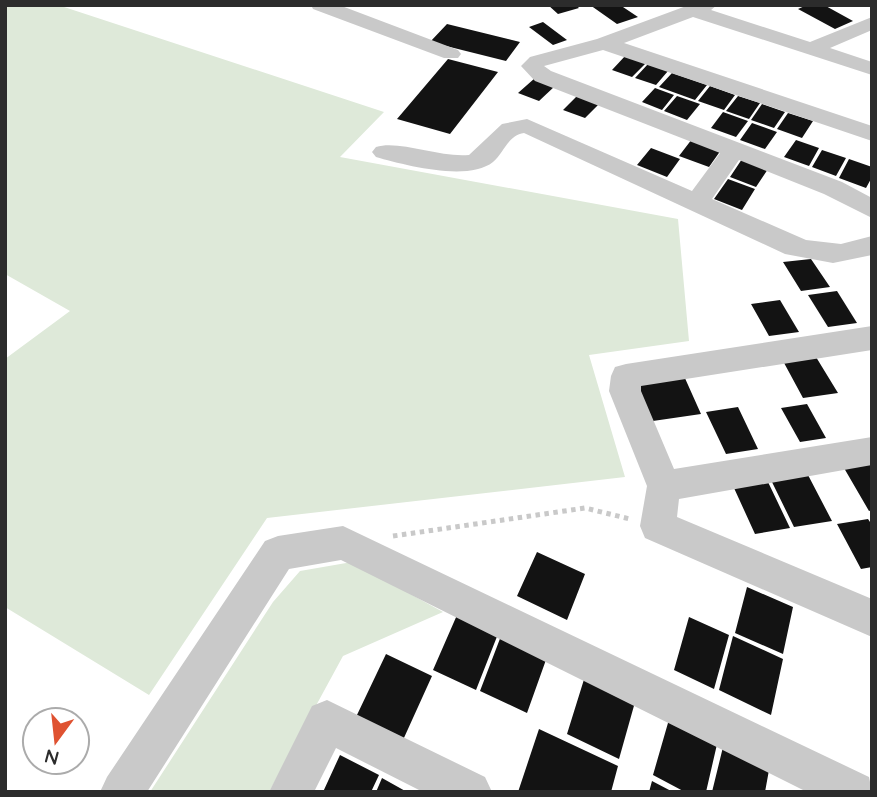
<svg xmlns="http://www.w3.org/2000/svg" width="877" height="797" viewBox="0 0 877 797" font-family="Quicksand,sans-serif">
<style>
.green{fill:#dee9d9}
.building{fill:#131313}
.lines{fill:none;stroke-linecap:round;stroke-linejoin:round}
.path{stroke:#c9c9c9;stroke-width:5;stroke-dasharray:4.5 4.5;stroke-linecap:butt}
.minor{fill:#c9c9c9;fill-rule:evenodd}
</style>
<rect width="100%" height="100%" fill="#fff"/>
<path class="green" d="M5,5H58L384,112L340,157L678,219L689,341L589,355L625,477L267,518L149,695L5,607V359L70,311L5,274Z
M352,562L443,612L343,656L269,792H150L273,602L300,571Z"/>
<path class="building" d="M548,5H576L579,8L558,14Z
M590,5H620L638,17L617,24Z
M807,5H824L853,21L835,29L798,9Z
M543,22L567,40L553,45L529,27Z
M447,24L520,42L506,61L430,42Z
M626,55L646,63L632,77L612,70Z
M448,59L498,72L450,134L397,119Z
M648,64L668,71L656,85L635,78Z
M672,73L707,85L695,100L659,87Z
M535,78L555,86L539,101L518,93Z
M710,86L735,95L724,110L698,101Z
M655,88L674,95L662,110L642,102Z
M578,95L600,103L585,118L563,110Z
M677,96L700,104L687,120L664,111Z
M738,96L760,103L749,119L726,111Z
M762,104L785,112L774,128L751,120Z
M723,112L748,121L736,137L711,128Z
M788,113L813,121L802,138L777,129Z
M752,123L777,132L765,149L740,140Z
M692,139L721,150L709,167L679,156Z
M796,140L819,148L809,166L784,157Z
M651,148L680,159L667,177L637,165Z
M822,150L846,158L836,176L812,167Z
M742,159L768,169L756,187L730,177Z
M849,159L872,167V177L866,188L839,178Z
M728,179L755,189L742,210L714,199Z
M811,259L830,287L801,291L783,262Z
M837,291L857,323L828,327L808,295Z
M780,300L799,332L769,336L751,304Z
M816,357L838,393L803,398L783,361Z
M684,376L701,414L646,422L631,384Z
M807,404L826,438L800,442L781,408Z
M738,407L758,449L726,454L706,412Z
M872,464V510L869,511L844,468Z
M808,475L832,521L794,527L771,480Z
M768,482L790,528L755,534L734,488Z
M868,519L872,525V567L861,569L837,524Z
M537,552L585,574L567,620L517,596Z
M747,587L793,607L783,654L735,633Z
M457,615L498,634L476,690L433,670Z
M689,617L729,635L714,689L674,670Z
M501,636L547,657L527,713L480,691Z
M733,636L783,659L771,715L719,690Z
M386,654L432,676L403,740L356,717Z
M586,673L637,695L619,759L567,734Z
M670,716L718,740L706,792H685L653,775Z
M539,729L618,766L611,792H518Z
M723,747L769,770L765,792H712Z
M340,755L379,775L371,792H323Z
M382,778L407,792H376Z
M652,781L673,792H649Z"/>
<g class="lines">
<path class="path" d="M393,536L585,508L630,519"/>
<path class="minor" d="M311,5H339L458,50L461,54L458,58H444L313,9Z
M689,5H717L711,10L810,42L872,17V30L830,48L872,62V75L693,17L624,43L872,126V141L603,50L544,66L551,71L842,182L872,198V218L824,194L739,160L712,199L806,240L841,244L872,236V255L833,263L785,254L524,133C508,135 504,153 493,162C468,182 404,165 376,157L372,152L376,147C400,140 440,158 469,155L502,124L527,119L692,191L720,153L535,81L521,66L530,57L597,39Z
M872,326V350L641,386V391L674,469L872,437V465L679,499L677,517L872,599V637L645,538L640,526L647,486L609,391L611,376L615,367L626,364Z
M343,526L869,777L872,792H807L341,560L289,569L147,792H100L107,777L265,541L278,536Z
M327,700L485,777L492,792H423L336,748L314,792H269L312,706Z"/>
</g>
<rect width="877" height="797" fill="none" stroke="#2c2c2c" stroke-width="14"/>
<g transform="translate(56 741) rotate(195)"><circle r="33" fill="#ffffff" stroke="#ababab" stroke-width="2"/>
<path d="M0-5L12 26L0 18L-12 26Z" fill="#df5231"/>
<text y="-10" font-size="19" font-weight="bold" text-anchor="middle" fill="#2c2c2c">N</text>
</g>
</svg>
